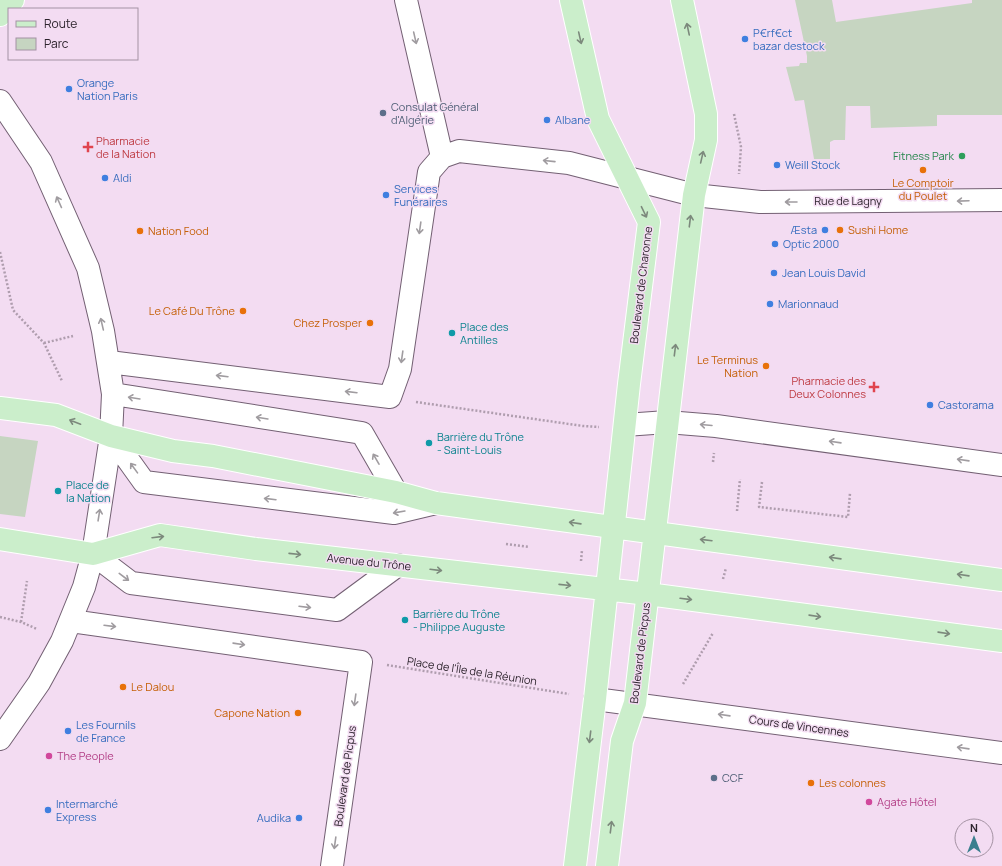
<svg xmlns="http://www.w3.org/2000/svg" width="1002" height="866" viewBox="0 0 1002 866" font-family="Manrope,sans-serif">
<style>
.green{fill:#c6d5c1}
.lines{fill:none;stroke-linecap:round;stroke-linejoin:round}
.minor-casing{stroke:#736073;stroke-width:24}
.major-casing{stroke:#fff;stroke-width:24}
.path{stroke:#af9dae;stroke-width:2.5;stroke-dasharray:2 2;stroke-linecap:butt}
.minor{stroke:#fff;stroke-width:22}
.major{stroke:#cbeecb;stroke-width:22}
.oneway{stroke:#7c897c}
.oneway2{stroke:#a09ca0}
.shop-dot{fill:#3f7fe0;stroke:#f3dcf2;stroke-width:1.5}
.service-dot{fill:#5c6f8a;stroke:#f3dcf2;stroke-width:1.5}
.health-dot{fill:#e0444e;stroke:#f3dcf2;stroke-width:1.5}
.leisure-dot{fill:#2e9e5b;stroke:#f3dcf2;stroke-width:1.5}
.food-dot{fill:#e8710a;stroke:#f3dcf2;stroke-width:1.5}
.culture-dot{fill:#0f9aa8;stroke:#f3dcf2;stroke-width:1.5}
.hotel-dot{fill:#d1479c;stroke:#f3dcf2;stroke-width:1.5}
.labels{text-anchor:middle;stroke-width:3;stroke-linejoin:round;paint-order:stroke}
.shop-label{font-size:11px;fill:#366cbe;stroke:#f3dcf2;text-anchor:start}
.service-label{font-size:11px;fill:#4e5e75;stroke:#f3dcf2;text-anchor:start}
.health-label{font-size:11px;fill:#be3a42;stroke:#f3dcf2;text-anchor:start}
.leisure-label{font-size:11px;fill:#27864d;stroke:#f3dcf2;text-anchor:end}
.food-label{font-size:11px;fill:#c56008;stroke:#f3dcf2;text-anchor:start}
.street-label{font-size:11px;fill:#2d242d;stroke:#f3dcf2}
.culture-label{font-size:11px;fill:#0d838f;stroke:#f3dcf2;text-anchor:start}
.hotel-label{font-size:11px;fill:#b23c85;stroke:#f3dcf2;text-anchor:start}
</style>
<rect width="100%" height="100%" fill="#f3dcf2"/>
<path class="green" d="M795,0H832L836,22L972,3V0H1002V115H937V126L871,128L870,106H846L845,140H834L830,142V159H814L804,100L795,101L786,67L799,66L800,63H807V56Z
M0,436L38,441L25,517L0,514Z"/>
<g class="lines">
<defs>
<path id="minor" d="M406,0L442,157
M0,101L41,162L88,268L103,331L113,394L111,436L93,554L84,587L62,641L39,683L0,739
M109,362L390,397L400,369L429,172L442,157L459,151L569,163L694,195L760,202L1002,200
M113,394L362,433L396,492
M625,425L667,422L716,426L1002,465
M111,436L144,482L394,513L436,503
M93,554L131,583L337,610L398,565
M71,621L361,662L332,866
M595,699L1002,753"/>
<path id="major" d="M571,0L598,119L649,222L629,384L595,699L575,866
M0,15L13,0
M0,408L56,415L111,436L173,451L213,456L310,475L396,492L436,503L1002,580
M0,539L93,554L160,535L256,549L648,594L1002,641
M607,866L622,741L635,703L694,195L706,140V114L682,0"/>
</defs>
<use href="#minor" class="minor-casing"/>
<use href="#major" class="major-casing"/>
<path class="path" d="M734,114L741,147L739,174
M0,252L13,310L44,343L62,381
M44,343L73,336
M416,402L583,426L599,427
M713,462L714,453
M762,482L759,507L848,517L850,493
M737,511L740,479
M506,544L529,547
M581,561L582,550
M723,579L726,568
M0,617L21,622L37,629
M21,622L27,581
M387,665L569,694
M683,684L713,633"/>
<use href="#minor" class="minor"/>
<use href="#major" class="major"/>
</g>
<defs><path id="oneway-shaft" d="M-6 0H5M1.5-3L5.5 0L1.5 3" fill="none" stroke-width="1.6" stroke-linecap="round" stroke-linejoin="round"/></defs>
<g class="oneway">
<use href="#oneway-shaft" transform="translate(688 29) rotate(-102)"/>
<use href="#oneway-shaft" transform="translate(580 38) rotate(77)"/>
<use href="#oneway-shaft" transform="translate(702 157) rotate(-77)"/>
<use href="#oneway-shaft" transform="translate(644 212) rotate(64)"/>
<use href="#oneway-shaft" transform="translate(690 221) rotate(-83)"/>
<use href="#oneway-shaft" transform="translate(675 350) rotate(-83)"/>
<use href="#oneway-shaft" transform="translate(75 422) rotate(-159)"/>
<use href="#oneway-shaft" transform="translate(575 523) rotate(-172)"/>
<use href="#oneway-shaft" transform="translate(158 537) rotate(-7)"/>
<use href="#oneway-shaft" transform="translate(706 540) rotate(-173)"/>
<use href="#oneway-shaft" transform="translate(295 554) rotate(6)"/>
<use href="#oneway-shaft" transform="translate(835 558) rotate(-172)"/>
<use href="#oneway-shaft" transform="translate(436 570) rotate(7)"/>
<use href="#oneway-shaft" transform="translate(963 575) rotate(-172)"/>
<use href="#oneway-shaft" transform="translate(565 585) rotate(6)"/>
<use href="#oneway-shaft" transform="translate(686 599) rotate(7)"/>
<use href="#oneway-shaft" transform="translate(815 616) rotate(8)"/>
<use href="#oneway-shaft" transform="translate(944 633) rotate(8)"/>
<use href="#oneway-shaft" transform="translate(590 737) rotate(97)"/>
<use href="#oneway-shaft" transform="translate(611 827) rotate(-83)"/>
</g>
<g class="oneway2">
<use href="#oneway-shaft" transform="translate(415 38) rotate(77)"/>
<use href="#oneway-shaft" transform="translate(549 161) rotate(-174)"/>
<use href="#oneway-shaft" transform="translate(963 201) rotate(178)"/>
<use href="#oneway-shaft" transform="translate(59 202) rotate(-114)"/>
<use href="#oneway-shaft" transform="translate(791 202) rotate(180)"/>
<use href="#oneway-shaft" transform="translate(420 228) rotate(98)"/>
<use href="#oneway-shaft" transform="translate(102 324) rotate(-103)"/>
<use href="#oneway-shaft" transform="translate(402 357) rotate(98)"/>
<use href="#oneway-shaft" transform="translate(222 376) rotate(-173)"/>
<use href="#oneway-shaft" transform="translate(351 392) rotate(-173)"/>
<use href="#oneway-shaft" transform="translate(134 398) rotate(-171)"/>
<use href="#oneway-shaft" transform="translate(262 418) rotate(-171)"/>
<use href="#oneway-shaft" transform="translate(706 425) rotate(-175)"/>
<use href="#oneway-shaft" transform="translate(835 442) rotate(-172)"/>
<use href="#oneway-shaft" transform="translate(376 459) rotate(-120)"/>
<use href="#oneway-shaft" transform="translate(963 460) rotate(-172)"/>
<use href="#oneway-shaft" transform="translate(134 468) rotate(-126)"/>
<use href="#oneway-shaft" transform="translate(270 499) rotate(-173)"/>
<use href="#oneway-shaft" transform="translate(399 512) rotate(170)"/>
<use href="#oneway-shaft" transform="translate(99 515) rotate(-81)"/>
<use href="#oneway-shaft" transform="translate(124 577) rotate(37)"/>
<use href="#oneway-shaft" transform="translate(305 607) rotate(7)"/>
<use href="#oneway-shaft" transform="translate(110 626) rotate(7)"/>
<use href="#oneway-shaft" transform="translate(239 644) rotate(8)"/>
<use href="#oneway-shaft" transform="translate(355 700) rotate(98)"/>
<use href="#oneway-shaft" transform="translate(724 715) rotate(-172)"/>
<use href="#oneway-shaft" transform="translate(963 748) rotate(-172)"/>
<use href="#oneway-shaft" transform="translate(335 843) rotate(98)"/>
</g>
<g class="shop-dot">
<circle cx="745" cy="39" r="4"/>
<circle cx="69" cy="89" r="4"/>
<circle cx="547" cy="120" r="4"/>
<circle cx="777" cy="165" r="4"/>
<circle cx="105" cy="178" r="4"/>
<circle cx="386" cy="195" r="4"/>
<circle cx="825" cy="230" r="4"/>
<circle cx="775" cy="244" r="4"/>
<circle cx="774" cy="273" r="4"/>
<circle cx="770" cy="304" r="4"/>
<circle cx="930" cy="405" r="4"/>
<circle cx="68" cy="731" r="4"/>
<circle cx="48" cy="810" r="4"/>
<circle cx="299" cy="818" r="4"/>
</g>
<g class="service-dot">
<circle cx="383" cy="113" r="4"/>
<circle cx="714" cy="778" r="4"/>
</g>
<g class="health-dot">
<path d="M86 141h4v4h4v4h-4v4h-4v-4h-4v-4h4z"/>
<path d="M872 381h4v4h4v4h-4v4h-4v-4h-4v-4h4z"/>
</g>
<circle class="leisure-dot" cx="962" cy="156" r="4"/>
<g class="food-dot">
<circle cx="923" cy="170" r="4"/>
<circle cx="840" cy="230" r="4"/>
<circle cx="140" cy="231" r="4"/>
<circle cx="243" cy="311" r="4"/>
<circle cx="370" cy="323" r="4"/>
<circle cx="766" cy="366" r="4"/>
<circle cx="123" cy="687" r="4"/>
<circle cx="298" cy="713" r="4"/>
<circle cx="811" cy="783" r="4"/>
</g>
<g class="culture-dot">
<circle cx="452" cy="333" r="4"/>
<circle cx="429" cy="443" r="4"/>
<circle cx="58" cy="491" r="4"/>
<circle cx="405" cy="620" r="4"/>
</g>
<g class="hotel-dot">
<circle cx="49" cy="756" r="4"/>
<circle cx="869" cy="802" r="4"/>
</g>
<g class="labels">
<g class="shop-label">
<text x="753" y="37">P€rf€ct<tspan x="753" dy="13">bazar destock</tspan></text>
<text x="77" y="87">Orange<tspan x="77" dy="13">Nation Paris</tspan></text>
<text x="555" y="124">Albane</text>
<text x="785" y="169">Weill Stock</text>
<text x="113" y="182">Aldi</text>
<text x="394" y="193">Services<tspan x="394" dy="13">Funéraires</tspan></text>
<text x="817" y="234" text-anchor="end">Æsta</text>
<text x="783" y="248">Optic 2000</text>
<text x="782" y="277">Jean Louis David</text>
<text x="778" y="308">Marionnaud</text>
<text x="938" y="409">Castorama</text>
<text x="76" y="729">Les Fournils<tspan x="76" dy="13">de France</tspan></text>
<text x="56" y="808">Intermarché<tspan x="56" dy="13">Express</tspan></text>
<text x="291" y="822" text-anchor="end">Audika</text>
</g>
<g class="service-label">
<text x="391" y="111">Consulat Général<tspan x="391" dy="13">d'Algérie</tspan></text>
<text x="722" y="782">CCF</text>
</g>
<g class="health-label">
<text x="96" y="145">Pharmacie<tspan x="96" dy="13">de la Nation</tspan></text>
<text x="866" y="385" text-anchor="end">Pharmacie des<tspan x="866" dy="13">Deux Colonnes</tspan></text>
</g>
<g class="leisure-label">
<text x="954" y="160">Fitness Park</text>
</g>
<g class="food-label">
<text x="923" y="187" text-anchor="middle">Le Comptoir<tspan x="923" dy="13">du Poulet</tspan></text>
<text x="848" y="234">Sushi Home</text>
<text x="148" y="235">Nation Food</text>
<text x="235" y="315" text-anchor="end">Le Café Du Trône</text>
<text x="362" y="327" text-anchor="end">Chez Prosper</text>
<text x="758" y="364" text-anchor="end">Le Terminus<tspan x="758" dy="13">Nation</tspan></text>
<text x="131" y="691">Le Dalou</text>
<text x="290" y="717" text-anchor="end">Capone Nation</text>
<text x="819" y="787">Les colonnes</text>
</g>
<g class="street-label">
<text x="848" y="205">Rue de Lagny</text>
<text transform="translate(641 285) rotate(-83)" y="4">Boulevard de Charonne</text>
<text transform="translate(369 562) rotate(6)" y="4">Avenue du Trône</text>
<text transform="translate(640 653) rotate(-83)" y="4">Boulevard de Picpus</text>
<text transform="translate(472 671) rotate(9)" y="4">Place de l'Île de la Réunion</text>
<text transform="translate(799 726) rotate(8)" y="4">Cours de Vincennes</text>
<text transform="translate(345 776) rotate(-82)" y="4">Boulevard de Picpus</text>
</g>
<g class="culture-label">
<text x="460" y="331">Place des<tspan x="460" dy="13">Antilles</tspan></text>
<text x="437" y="441">Barrière du Trône<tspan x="437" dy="13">- Saint-Louis</tspan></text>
<text x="66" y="489">Place de<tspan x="66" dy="13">la Nation</tspan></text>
<text x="413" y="618">Barrière du Trône<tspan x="413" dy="13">- Philippe Auguste</tspan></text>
</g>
<g class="hotel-label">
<text x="57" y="760">The People</text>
<text x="877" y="806">Agate Hôtel</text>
</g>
</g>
<rect x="8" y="8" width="130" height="52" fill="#f3dcf2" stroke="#a492a3"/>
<rect x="16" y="21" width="20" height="6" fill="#cbeecb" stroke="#a492a3"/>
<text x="44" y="28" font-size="12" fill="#2d242d">Route</text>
<rect x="16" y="38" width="20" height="12" fill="#c6d5c1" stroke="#a492a3"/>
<text x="44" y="48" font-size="12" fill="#2d242d">Parc</text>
<g transform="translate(974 838)"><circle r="19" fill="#f3dcf2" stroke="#a492a3"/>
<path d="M0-3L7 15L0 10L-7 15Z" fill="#3b7f8e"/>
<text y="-6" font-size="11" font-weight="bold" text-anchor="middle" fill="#2d242d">N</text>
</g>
</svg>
